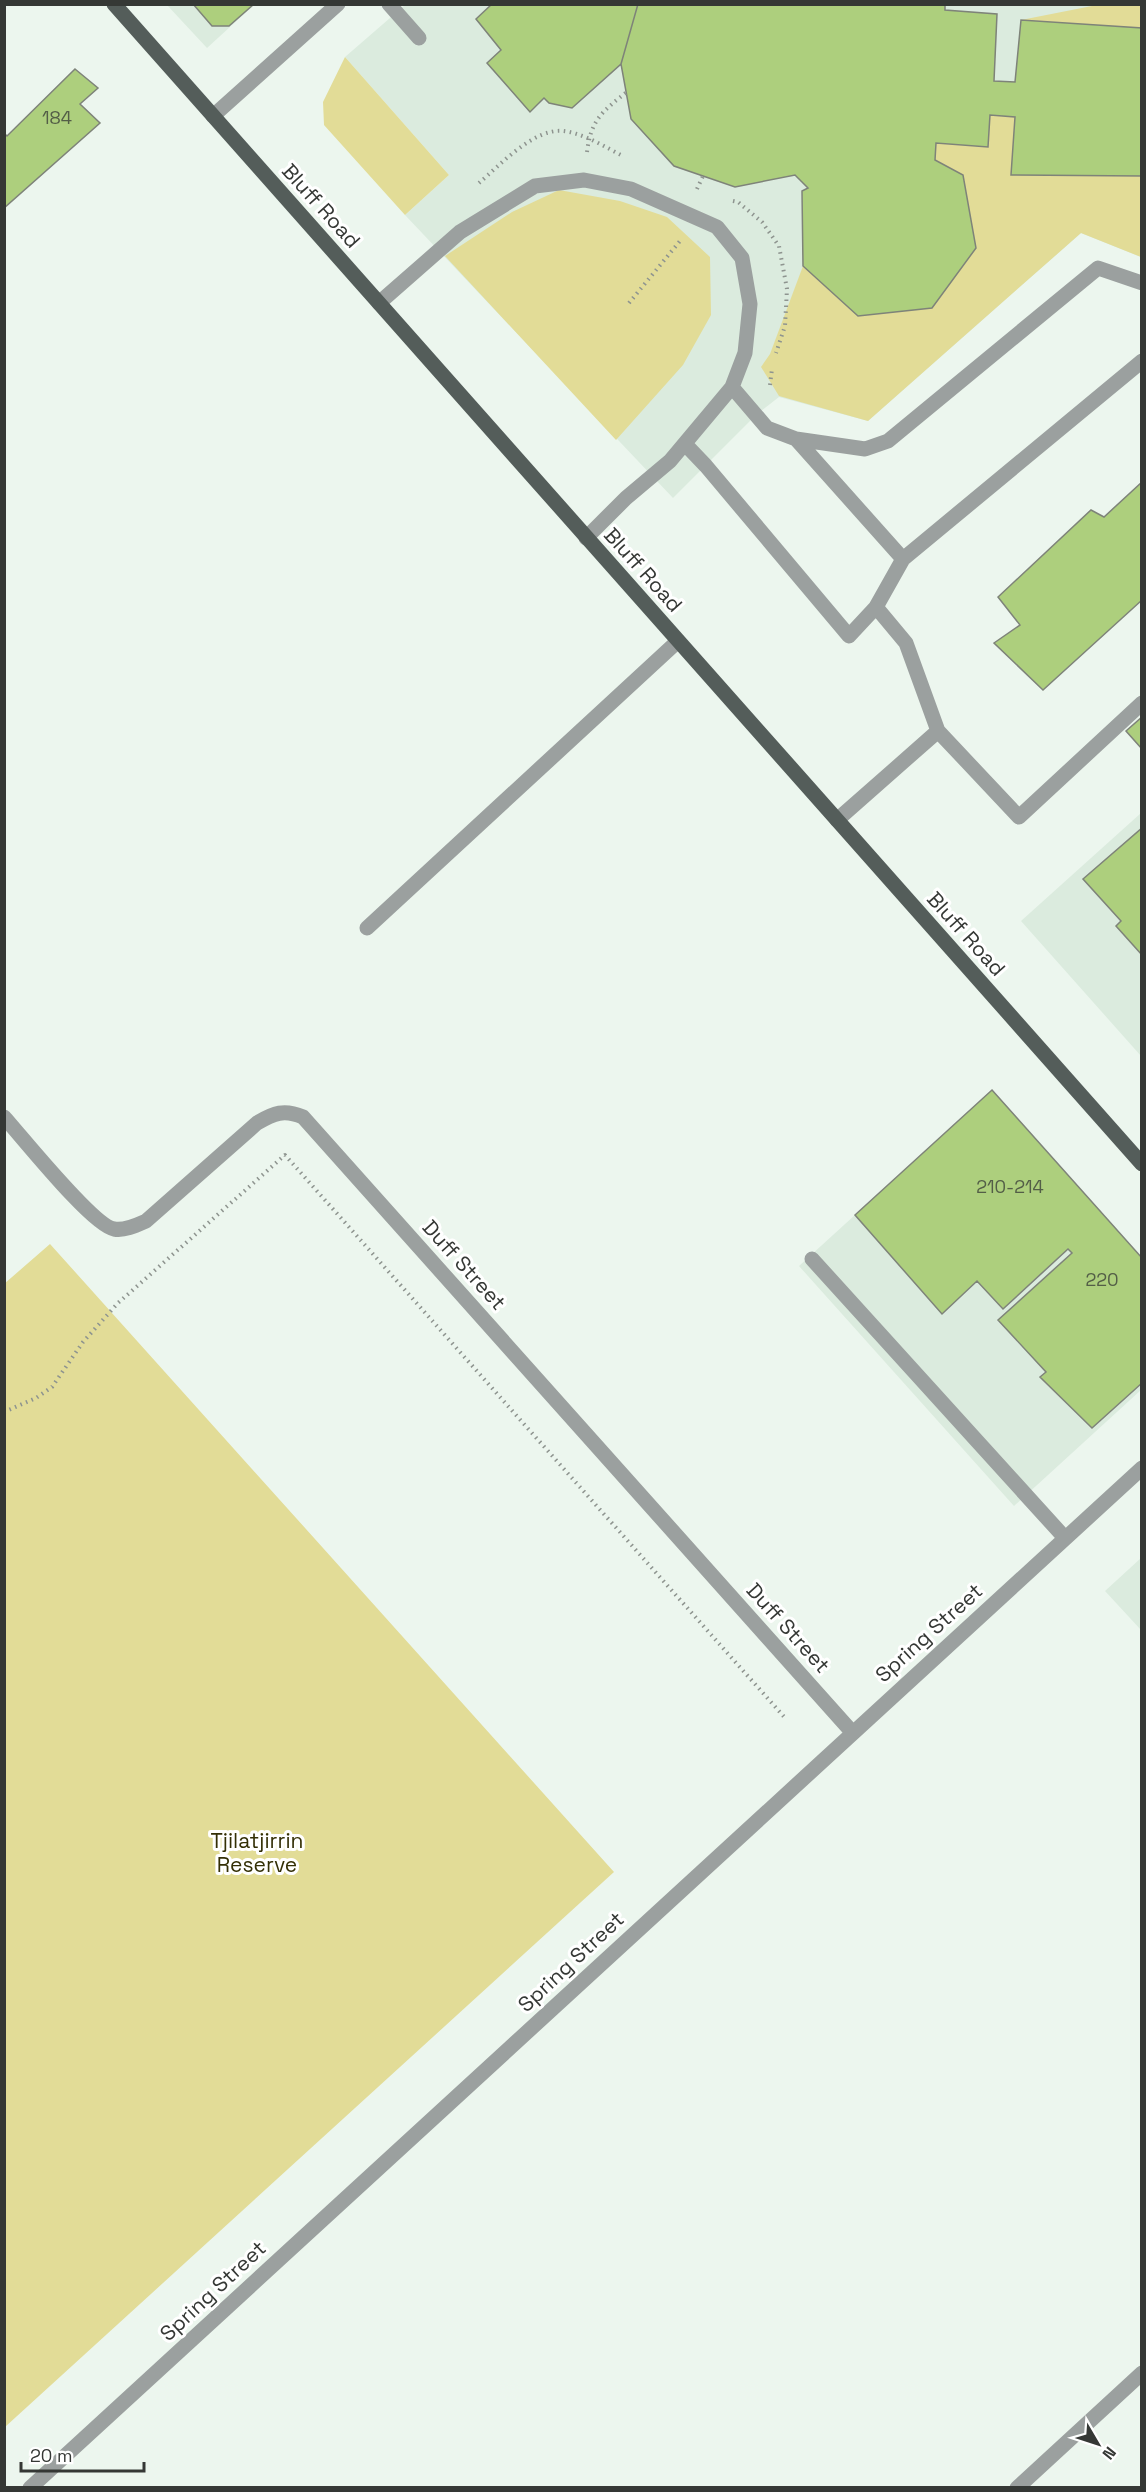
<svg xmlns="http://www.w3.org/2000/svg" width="1146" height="2492" viewBox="0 0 1146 2492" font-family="'Space Grotesk',sans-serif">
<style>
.built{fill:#dbebde}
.green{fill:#e2dc97}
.building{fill:#adcf7d;stroke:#7e8379;stroke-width:1.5}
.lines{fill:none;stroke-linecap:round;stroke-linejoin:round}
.path{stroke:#8e948f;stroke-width:4;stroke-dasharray:1.5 4.5;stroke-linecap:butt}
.minor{stroke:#9ba09f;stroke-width:15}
.major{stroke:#545d5a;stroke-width:15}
.labels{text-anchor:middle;stroke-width:6;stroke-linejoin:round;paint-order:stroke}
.number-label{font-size:18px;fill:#535e47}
.street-label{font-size:21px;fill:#353835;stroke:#fff}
.park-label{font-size:21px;fill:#332f05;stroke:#fff}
</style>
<rect width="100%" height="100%" fill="#ecf6ee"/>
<path class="built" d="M167,5H254L207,48Z
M405,5H1141V257L1081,233L868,421L779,397L756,415L673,498L405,215L449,175L345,57Z
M1141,813V1056L1021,921Z
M992,1090L1141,1258V1390L1014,1506L799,1266Z
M1141,1558V1630L1105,1591Z"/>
<path class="green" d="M1097,5H1141V28L1021,20Z
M345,57L449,175L405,215L324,125L323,102Z
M990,115L1015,117L1011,175L1141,176V257L1081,233L868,421L779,396L761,367L770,354L803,266L858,316L932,308L976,248L963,175L935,160L936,143L988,147Z
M559,190L620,201L667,217L710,257L711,315L683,365L616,440L445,256L512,212Z
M50,1244L614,1872L5,2427L4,1284Z"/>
<path class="building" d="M193,4H254L229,26H212Z
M492,4H638L621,64L572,108L549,103L544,98L530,112L487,63L501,50L476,19Z
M638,4H945V10L997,14L994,81L1015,82L1021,20L1142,28V176L1011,175L1015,117L990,115L988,147L936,143L935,160L963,175L976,248L932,308L858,316L803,266L802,191L808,188L795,175L735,187L674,166L631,119L621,64Z
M75,69L98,88L80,104L100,123L4,208V133L7,136Z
M1142,482V600L1043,690L994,643L1020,625L998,597L1091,510L1104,517Z
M1142,717V749L1126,731Z
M1142,828V955L1116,926L1121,921L1083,879Z
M992,1090L1142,1258V1383L1092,1428L1040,1377L1046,1372L998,1320L1072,1253L1068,1249L1003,1309L977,1281L942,1314L855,1215Z"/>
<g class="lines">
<path class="path" d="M587,152C591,119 603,111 628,91
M479,183C500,165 534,128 563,131C583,133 605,147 623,156
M697,189L703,176
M733,201L738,202L762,222L779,246L787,289L785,326L776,353
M629,303L680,241
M770,385L772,369
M4,1412L36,1398L52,1387L83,1342L118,1303L285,1155L786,1719"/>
<path class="minor" d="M389,4L419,38
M213,116L338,4
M379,303L460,232L535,186L584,180L631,189L717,227L742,258L750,304L745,353L732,387L670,461L626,498L586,538
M732,387L767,428L796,439L903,559
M796,439L865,449L888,441L1098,268L1142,283
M685,444L706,466L849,636L876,607L903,559L1142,361
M876,607L906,643L938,731L1019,817L1142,703
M837,820L938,731
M367,928L678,641
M4,1117C23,1138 93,1226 114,1229C125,1231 137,1225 146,1221L257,1123C274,1113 284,1109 303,1117L852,1732
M812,1259L1065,1538
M30,2488L1142,1468
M1017,2488L1142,2373"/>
<path class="major" d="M114,4L1142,1164"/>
</g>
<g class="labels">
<g class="number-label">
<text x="57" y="124">184</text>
<text x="1010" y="1193">210-214</text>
<text x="1102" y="1286">220</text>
</g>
<g class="street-label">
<text transform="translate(321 206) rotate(48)" y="7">Bluff Road</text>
<text transform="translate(643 570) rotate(48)" y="7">Bluff Road</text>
<text transform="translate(966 934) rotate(48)" y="7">Bluff Road</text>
<text transform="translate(464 1265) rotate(48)" y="7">Duff Street</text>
<text transform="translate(788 1628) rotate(48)" y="7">Duff Street</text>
<text transform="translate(929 1633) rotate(-42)" y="7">Spring Street</text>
<text transform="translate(571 1962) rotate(-43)" y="7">Spring Street</text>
<text transform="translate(213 2291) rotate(-43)" y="7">Spring Street</text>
</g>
<g class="park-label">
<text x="257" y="1848">Tjilatjirrin<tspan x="257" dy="24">Reserve</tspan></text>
</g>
</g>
<rect width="1146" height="2492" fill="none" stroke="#353835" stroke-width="12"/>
<g transform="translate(1098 2444) rotate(129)" stroke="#ffffff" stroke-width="4.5" paint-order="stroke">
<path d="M0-4.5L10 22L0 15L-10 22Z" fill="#353835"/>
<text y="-9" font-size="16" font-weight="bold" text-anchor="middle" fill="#353835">N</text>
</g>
<path d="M21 2462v9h123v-9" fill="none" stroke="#353835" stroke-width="3"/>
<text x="30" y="2462" font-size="18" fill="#353835" stroke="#ffffff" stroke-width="4.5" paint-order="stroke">20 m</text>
</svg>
